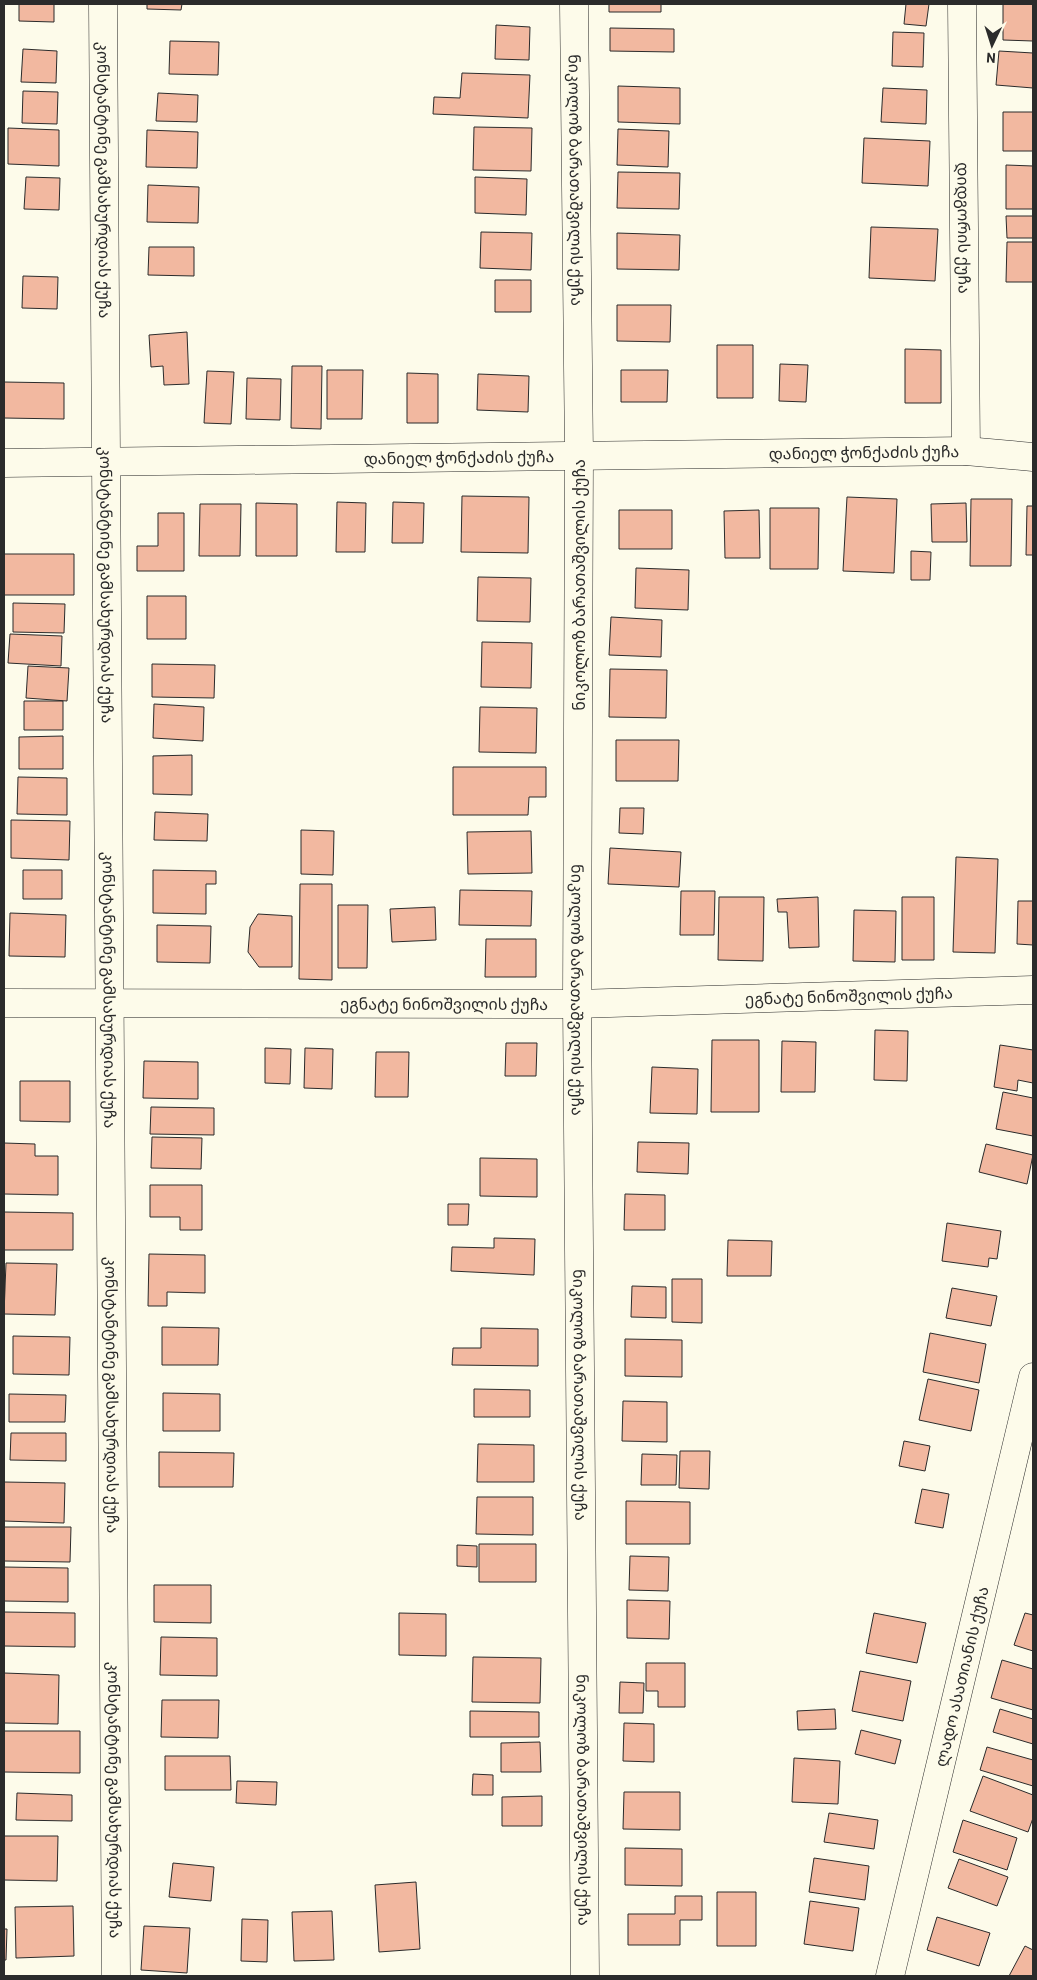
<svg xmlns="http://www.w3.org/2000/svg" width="1037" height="1980" viewBox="0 0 1037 1980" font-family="Barlow,'Noto Sans Georgian',sans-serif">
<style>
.building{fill:#f2b8a0;stroke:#2b2b2b}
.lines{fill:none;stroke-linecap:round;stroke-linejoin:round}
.minor-casing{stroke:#2b2b2b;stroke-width:29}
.minor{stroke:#fdfbea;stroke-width:28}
.labels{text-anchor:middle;stroke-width:4;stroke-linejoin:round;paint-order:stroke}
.street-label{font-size:16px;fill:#2b2b2b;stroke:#fdfbea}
</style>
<rect width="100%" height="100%" fill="#fdfbea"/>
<path class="building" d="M19,4H54V22L19,21Z
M147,4H182L181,10L147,9Z
M609,4H661V12H609Z
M906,4H929L926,26L904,24Z
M1003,4H1033V41L1003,40Z
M496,25L530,27L529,60L495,59Z
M610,28L674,29V52L610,51Z
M893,32L924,33L923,67L892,66Z
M170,41L219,42L218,75L169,74Z
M23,49L57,51L56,83L21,82Z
M999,51L1033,53V88L996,85Z
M462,73L530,75L528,118L433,114L434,97L460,98Z
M618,86L680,88V124L618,122Z
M883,88L927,90L926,124L881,122Z
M23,91L58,92L57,124L22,123Z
M158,93L198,95L197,122L156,121Z
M1003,112H1033V151H1003Z
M474,127L532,128L531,171L473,170Z
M8,128L59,130V166L8,164Z
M618,129L669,131L668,167L617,165Z
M147,130L198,132L197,168L146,167Z
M864,138L930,141L928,186L862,183Z
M1006,165L1033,166V209H1006Z
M618,172L680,173L679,209L617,208Z
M26,177L60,178L59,210L24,209Z
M475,177L527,179L526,215L475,213Z
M148,185L199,187L198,223L147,222Z
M1006,216H1033V238H1007Z
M871,227L938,229L935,281L869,278Z
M481,232L532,233L531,270L480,268Z
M617,233L680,235L679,270L617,269Z
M1007,242H1033V282H1006Z
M149,247H194V276L148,275Z
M23,276L58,277L57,309L22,308Z
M495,280H531V312H495Z
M617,305H671L670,342L617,341Z
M187,332L189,384L164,385L163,366L151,367L149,335Z
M717,345H753V398H717Z
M905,349L941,350V403H905Z
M780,364L808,365L806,402L779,401Z
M292,366H322L321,429L291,428Z
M327,370H363L362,419H327Z
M621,370H668L667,402H621Z
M207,371L234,372L231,424L204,423Z
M407,373L438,374V423H407Z
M478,374L529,376L528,412L477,410Z
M247,378L281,379L280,420L246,419Z
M4,382L64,383V419L4,418Z
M462,496L529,497L528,553L461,552Z
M847,497L897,499L894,573L843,571Z
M971,499H1012L1011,566H970Z
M337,502L366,503L365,552H336Z
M393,502L424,503L423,543H392Z
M256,503L297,504V556H256Z
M966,503L967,542H932L931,504Z
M200,504H241L240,556H199Z
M1027,506H1033V555H1026Z
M770,508H819L818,569H770Z
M619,510H672V549H619Z
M759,510L760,558H725L724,511Z
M158,513H184V571H137V546H158Z
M911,551L931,552L930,580H911Z
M4,554H74V595H4Z
M636,568L689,570L688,610L635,608Z
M478,577L531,578L530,622L477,621Z
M147,596H186V639H147Z
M13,603L65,604L64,633L13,632Z
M611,617L662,620L661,657L609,655Z
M10,634L62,636L61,666L8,663Z
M482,642L532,643L531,688L481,687Z
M152,664L215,665L214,698L152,697Z
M28,666L69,668L67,701L26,698Z
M610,669L667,670L666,718L609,717Z
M24,701H63V730H24Z
M154,704L204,707L203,741L153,738Z
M480,707L537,708L536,753L479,752Z
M63,736V769H19V737Z
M616,740H679L678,781H616Z
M192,755V795L153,794V756Z
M453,767H546V797H529L528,815H453Z
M18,777L67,778V815L17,814Z
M620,808H644L643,834L619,833Z
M155,812L208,814L207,841L154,840Z
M11,820L70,821L69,860L11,858Z
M301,830L334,831L333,875L301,874Z
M531,831L532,873L468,874L467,832Z
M610,848L681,852L679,887L608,884Z
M956,857L998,859L995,953L953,952Z
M23,870H62V899H23Z
M153,870L216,871V884H206V914L153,913Z
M300,884H332V980L299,979Z
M460,890L532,891L531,926L459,925Z
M681,891H715L714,935H680Z
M719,897H764L763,961L718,960Z
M818,897L819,947L789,948L787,912H778L777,899Z
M902,897H934V960H902Z
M1018,901H1033V945L1017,944Z
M338,905H368L367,968H338Z
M435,907L436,940L392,942L390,909Z
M854,910L896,911L895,962L853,961Z
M10,913L66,915L65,957L9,956Z
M258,914L292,916V967H259L248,952L250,927Z
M157,925L211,926L210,963L157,962Z
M486,939H536V977H485Z
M875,1030L908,1031L907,1081L874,1080Z
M712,1040H759V1112H711Z
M782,1041L816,1042L815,1092H781Z
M506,1043H537L536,1076H505Z
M1000,1045L1033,1050V1083L1018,1080L1017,1091L994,1087Z
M265,1048L291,1049L290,1084L265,1083Z
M305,1048L333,1049L332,1089L304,1088Z
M376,1052H409L408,1097H375Z
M144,1061L198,1062V1099L143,1098Z
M652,1067L698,1069L697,1114L650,1113Z
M20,1081H70V1122L20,1121Z
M1003,1092L1033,1098V1136L996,1129Z
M151,1107L214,1108V1135L150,1134Z
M152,1137L202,1138L201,1169L151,1168Z
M638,1142L689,1143L688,1174L637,1172Z
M4,1143L35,1144V1156H58V1195L4,1194Z
M986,1144L1033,1155L1027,1184L979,1172Z
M480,1158L537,1159V1197L480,1196Z
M150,1185H202V1230H180V1217H150Z
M625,1194L665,1195V1230H624Z
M448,1204H469L468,1225H448Z
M4,1212L73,1213V1250H4Z
M947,1223L1001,1231L997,1259L989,1258L988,1267L942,1261Z
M494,1238L535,1239L534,1275L451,1271L452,1247L494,1248Z
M728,1240L772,1241L771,1276H727Z
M149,1254L205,1255V1293L167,1292V1306H148Z
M6,1263L57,1264L55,1315L4,1314Z
M672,1279H702V1323L672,1322Z
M632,1286L666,1287V1318L631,1317Z
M952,1288L997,1296L991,1326L946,1318Z
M162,1327L219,1328L218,1365H162Z
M481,1328L538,1329V1366L452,1365L453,1348H481Z
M930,1333L986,1344L979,1383L923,1372Z
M13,1336L70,1337L69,1375L13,1374Z
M625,1339L682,1340V1377L625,1376Z
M928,1379L979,1390L971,1431L919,1420Z
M474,1389L530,1390V1417H474Z
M163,1393L220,1394V1431H163Z
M9,1394L66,1395L65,1422H9Z
M623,1401L667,1402V1442L622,1441Z
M11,1433H66V1461L10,1460Z
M904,1441L930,1446L925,1471L899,1466Z
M478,1444L534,1445V1482H477Z
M680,1451H710L709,1489L679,1488Z
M159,1452L234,1453L233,1487H159Z
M642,1454L677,1455L676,1485H641Z
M4,1482L65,1483L64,1523L4,1521Z
M922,1489L949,1494L943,1528L915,1523Z
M477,1497H533V1535L476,1534Z
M626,1501L690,1502V1544H626Z
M4,1527H71L70,1562L4,1561Z
M479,1544H536V1582H479Z
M457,1545L477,1546V1567L457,1566Z
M630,1556L669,1557L668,1591L629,1590Z
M4,1567L68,1568V1602L4,1601Z
M154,1585H211V1623L154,1622Z
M627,1600L670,1601L669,1639L627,1638Z
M4,1612L75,1613V1647L4,1646Z
M399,1613L446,1614V1656L399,1655Z
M874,1613L926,1623L917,1663L866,1653Z
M1025,1613L1033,1615V1651L1014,1645Z
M161,1637L217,1638V1676L160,1675Z
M473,1657L541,1658L540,1703L472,1702Z
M1002,1660L1033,1669V1710L991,1698Z
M646,1663H685V1707H658V1691H646Z
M860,1671L911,1681L903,1721L852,1711Z
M4,1673L59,1675L58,1724L4,1723Z
M620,1682L644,1683L643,1713H619Z
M162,1700H219L218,1738L161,1737Z
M835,1709L836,1729L798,1730L797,1711Z
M1000,1709L1033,1719V1744L993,1732Z
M470,1711L539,1712V1737H470Z
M624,1723L654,1724V1762L623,1761Z
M861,1730L901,1740L895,1764L855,1754Z
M4,1731H80V1773L4,1772Z
M540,1742L541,1772H501V1743Z
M987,1747L1033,1760V1786L980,1770Z
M165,1756H230L231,1790H165Z
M794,1758L840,1761L838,1804L792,1802Z
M473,1774L493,1775V1795H472Z
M983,1776L1033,1795V1818L1028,1832L970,1811Z
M237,1781L277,1782L276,1805L236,1803Z
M624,1792H680V1830L623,1829Z
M17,1793L72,1795V1821L16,1820Z
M542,1796V1826H502V1797Z
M829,1813L878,1820L874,1849L824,1842Z
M963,1820L1017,1838L1007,1870L953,1852Z
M4,1836H58L57,1881L4,1880Z
M625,1848L682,1849V1886L625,1885Z
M814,1858L869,1866L865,1900L809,1892Z
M959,1859L1008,1877L997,1906L948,1888Z
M173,1863L214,1867L211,1901L169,1897Z
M416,1882L420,1949L379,1952L375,1885Z
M717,1892H756V1946H717Z
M675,1896H702V1920H680V1945H628V1914H675Z
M810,1901L859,1908L853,1951L804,1944Z
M73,1906L74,1956L16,1958L15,1907Z
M332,1911L334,1960L294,1961L292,1912Z
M937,1917L990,1933L979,1966L927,1950Z
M242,1919L268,1920L267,1962L241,1961Z
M144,1926L190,1928L187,1973L141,1970Z
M4,1929H7L6,1960H4Z
M1025,1946L1033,1950V1976H1009Z"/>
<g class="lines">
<defs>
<g id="minor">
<path id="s1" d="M103,4L116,1976"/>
<path id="s2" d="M574,4L579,455L577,1004L585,1976"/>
<path id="s3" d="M962,4L966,451"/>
<path id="s4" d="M4,463L966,451L1033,457"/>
<path id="s5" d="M4,1003L577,1004L1033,990"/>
<path id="s6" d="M890,1976L1033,1377"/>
</g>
</defs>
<use href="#minor" class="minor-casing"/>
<use href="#minor" class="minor"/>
</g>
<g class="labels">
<g class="street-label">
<text dy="6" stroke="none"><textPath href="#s1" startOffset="176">კონსტანტინე გამსახურდიას ქუჩა</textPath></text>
<text dy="6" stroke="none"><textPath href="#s2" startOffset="176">ნიკოლოზ ბარათაშვილის ქუჩა</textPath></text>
<text dy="6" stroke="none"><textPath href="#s3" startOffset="224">დიდგორის ქუჩა</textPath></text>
<text dy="6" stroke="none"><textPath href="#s4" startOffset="860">დანიელ ჭონქაძის ქუჩა</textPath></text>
<text dy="6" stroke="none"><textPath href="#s4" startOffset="455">დანიელ ჭონქაძის ქუჩა</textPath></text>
<text dy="6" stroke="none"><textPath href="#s1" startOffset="581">კონსტანტინე გამსახურდიას ქუჩა</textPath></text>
<text transform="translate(579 585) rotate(-90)" y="6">ნიკოლოზ ბარათაშვილის ქუჩა</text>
<text dy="6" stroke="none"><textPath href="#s1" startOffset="986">კონსტანტინე გამსახურდიას ქუჩა</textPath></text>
<text dy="6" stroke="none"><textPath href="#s2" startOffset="986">ნიკოლოზ ბარათაშვილის ქუჩა</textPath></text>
<text dy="6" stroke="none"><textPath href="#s5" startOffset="845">ეგნატე ნინოშვილის ქუჩა</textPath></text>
<text dy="6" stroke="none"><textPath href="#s5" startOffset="440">ეგნატე ნინოშვილის ქუჩა</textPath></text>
<text dy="6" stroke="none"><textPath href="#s1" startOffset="1391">კონსტანტინე გამსახურდიას ქუჩა</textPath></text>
<text dy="6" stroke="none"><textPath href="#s2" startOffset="1391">ნიკოლოზ ბარათაშვილის ქუჩა</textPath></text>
<text dy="6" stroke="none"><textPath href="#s6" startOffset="308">ლადო ასათიანის ქუჩა</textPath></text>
<text dy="6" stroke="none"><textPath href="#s1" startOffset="1796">კონსტანტინე გამსახურდიას ქუჩა</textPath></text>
<text dy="6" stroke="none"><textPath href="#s2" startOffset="1796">ნიკოლოზ ბარათაშვილის ქუჩა</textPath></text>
</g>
</g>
<rect width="1037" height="1980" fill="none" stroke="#2b2b2b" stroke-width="10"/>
<g transform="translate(992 45) rotate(184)" stroke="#fdfbea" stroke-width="4" paint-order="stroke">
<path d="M0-4L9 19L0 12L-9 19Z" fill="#2b2b2b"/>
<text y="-8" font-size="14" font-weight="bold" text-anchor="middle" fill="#2b2b2b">N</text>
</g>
</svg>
